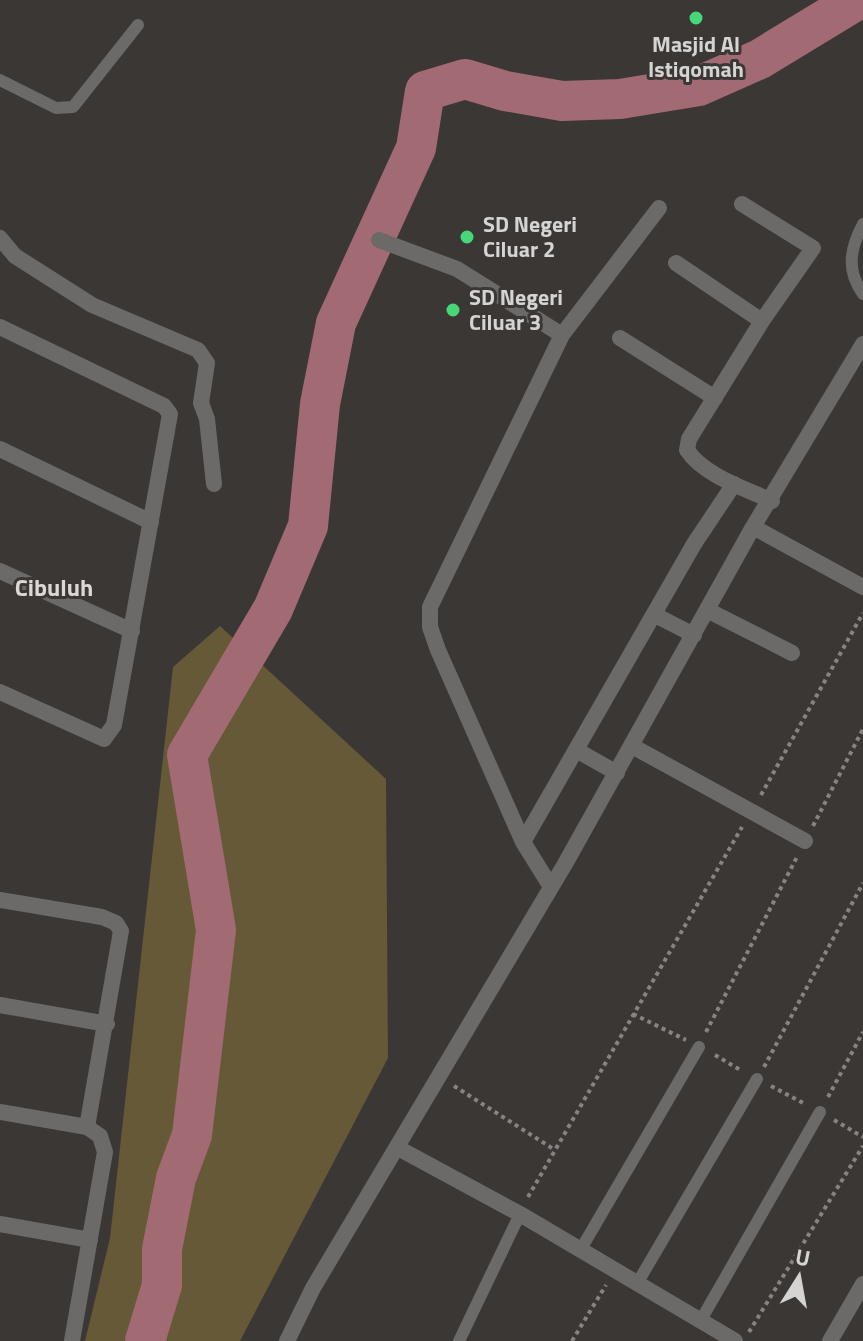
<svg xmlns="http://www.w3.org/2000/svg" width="863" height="1341" viewBox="0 0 863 1341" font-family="'Titillium Web',sans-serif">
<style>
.green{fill:#655937}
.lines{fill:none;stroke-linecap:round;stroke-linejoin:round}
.river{stroke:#a26a72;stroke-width:40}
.path{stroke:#868382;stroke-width:4;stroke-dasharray:4 4;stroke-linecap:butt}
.lane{stroke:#6c6a69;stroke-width:12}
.street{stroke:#6c6a69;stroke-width:16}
.poi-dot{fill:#48d778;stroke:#3a3735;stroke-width:3}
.labels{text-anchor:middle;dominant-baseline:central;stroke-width:6;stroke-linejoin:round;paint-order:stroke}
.poi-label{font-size:22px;font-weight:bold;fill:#d6d4d3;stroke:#3a3735;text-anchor:start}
.neighbourhood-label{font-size:24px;font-weight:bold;fill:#ddd8d6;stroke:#3a3735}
</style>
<rect width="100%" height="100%" fill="#3a3735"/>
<path class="green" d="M220 626 386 779 388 1058 240 1341H85L110 1238 173 667Z"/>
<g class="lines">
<path class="river" d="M145 1341 162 1285V1249L176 1178 192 1135 216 930 187 755 273 609 308 526 320 404 336 323 416 148 425 91 465 79 505 91 562 101 620 99 699 86 760 59 857 0"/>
<path class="path" d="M761 795 863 613
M813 826 863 729
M633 1014 686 1040
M706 1032 798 855
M715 1055 742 1071
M764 1067 863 883
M454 1086 555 1150
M771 1086 805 1104
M828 1097 863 1032
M834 1120 863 1137
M528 1197 742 827
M749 1332 863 1146
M572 1341 606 1285"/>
<path class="lane" d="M0 80 56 108 73 107 138 25
M863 224C850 249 846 270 863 294
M581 1249 699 1047
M638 1282 757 1079
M701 1320 820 1112
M459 1341 520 1214"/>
<path class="street" d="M742 204 813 248 762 321 689 439 687 450C703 475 746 489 772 501
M0 238 15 256 92 305 198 350 207 363 201 403 207 419 214 484
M379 240 457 269 562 335
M676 263 762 321
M0 327 164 406 170 414 114 725 104 739 0 692
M620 338 715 398
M0 449 151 522
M753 527 863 587
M0 571 132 631
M707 610 792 653
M655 615 694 635
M632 746 805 841
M578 751 617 773
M523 842 694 544 734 484
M551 887 523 842 438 650 430 627V607L562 335 659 208
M0 900 102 917 116 923 121 931 87 1127 100 1136 105 1152 72 1341
M0 1005 107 1024
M0 1112 87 1127
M398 1148 520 1214 735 1341
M0 1224 90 1240
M287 1341 313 1288 565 864 753 527 863 344
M830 1341 863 1284"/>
</g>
<g class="poi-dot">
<circle cx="696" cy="18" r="8"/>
<circle cx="467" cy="237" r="8"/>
<circle cx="453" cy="310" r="8"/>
</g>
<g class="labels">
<g class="poi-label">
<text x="696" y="44" text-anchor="middle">Masjid Al<tspan x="696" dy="25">Istiqomah</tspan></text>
<text x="483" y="224">SD Negeri<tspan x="483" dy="25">Ciluar 2</tspan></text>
<text x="469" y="297">SD Negeri<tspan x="469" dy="25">Ciluar 3</tspan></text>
</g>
<g class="neighbourhood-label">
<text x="54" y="587">Cibuluh</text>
</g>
</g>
<g transform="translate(799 1277) rotate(11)" stroke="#3a3735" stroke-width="6" paint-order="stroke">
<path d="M0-6L14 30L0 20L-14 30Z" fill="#d6d4d3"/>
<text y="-12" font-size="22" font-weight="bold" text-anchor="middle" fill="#d6d4d3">U</text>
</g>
</svg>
